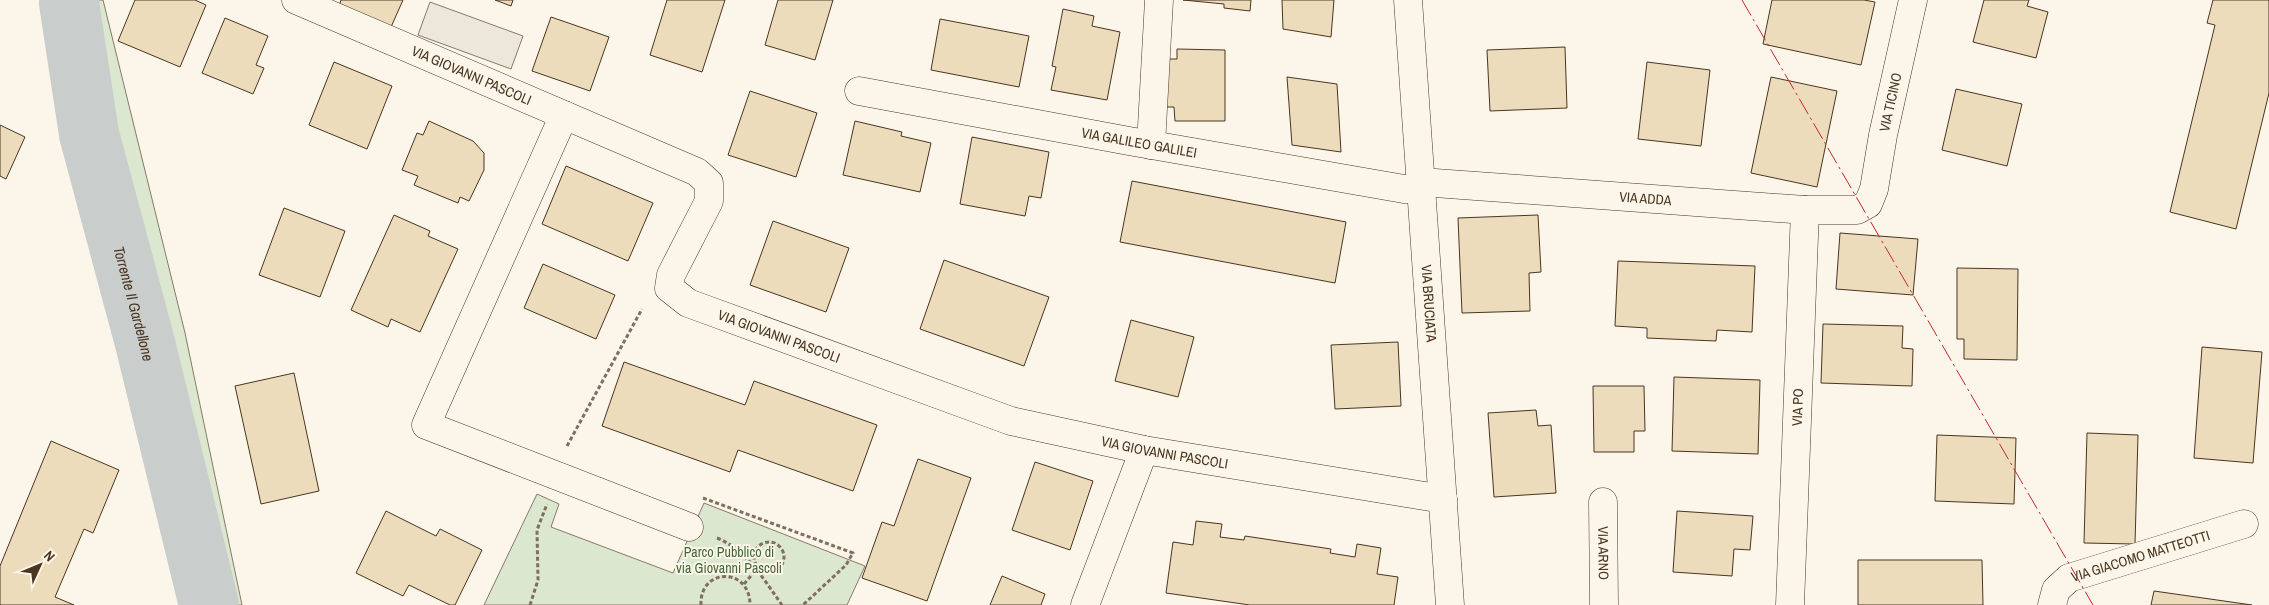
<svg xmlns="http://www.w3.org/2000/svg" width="2269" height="605" viewBox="0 0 2269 605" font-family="'Archivo Narrow',sans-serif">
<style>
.green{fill:#dce7d0;stroke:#887966}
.parking{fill:#ede7d9;stroke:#887966}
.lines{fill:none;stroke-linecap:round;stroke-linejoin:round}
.stream{stroke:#c9cecd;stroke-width:10}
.river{stroke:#c9cecd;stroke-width:60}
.building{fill:#ecdcbc;stroke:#4a3520}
.minor-casing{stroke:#4a3520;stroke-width:29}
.path{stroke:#7f6f5c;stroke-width:3;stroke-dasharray:4 2.5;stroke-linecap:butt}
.minor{stroke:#fbf6e9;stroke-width:28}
.power{stroke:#c62828;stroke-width:1;stroke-dasharray:18 4 2.5 4;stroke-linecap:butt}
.labels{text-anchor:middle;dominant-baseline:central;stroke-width:4;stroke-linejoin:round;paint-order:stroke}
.street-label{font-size:14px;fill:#4a3520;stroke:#fbf6e9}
.park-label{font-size:14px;fill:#436837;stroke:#fbf6e9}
.water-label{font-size:15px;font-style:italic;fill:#4a3520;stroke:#fbf6e9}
</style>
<rect width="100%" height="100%" fill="#fbf6e9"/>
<path class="green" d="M44 0H103L185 333 242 605H181Z
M537 494 559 504 551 527 673 573 704 503 865 566 847 605H484Z"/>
<path class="parking" d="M430 2 523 36 511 69 418 35Z"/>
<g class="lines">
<path class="stream" d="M68 0 69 3"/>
<path class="river" id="s1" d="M69 3 89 134 145 343 209 605"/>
</g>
<path class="building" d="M135 0H195L206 5 180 67 118 41Z
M341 0H403L391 27 339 6Z
M495 0H513L511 6Z
M667 0H725L702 72 650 55Z
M778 0H833L815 60 765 45Z
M1183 0H1251L1250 11 1224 8V4Z
M1282 0H1334L1331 37 1283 29Z
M1772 0H1864L1875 2 1861 65 1763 44Z
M1984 0H2029L2027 6 2048 12 2036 58 1973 42Z
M2213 0H2269V93L2236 229 2170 212 2215 25 2207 23Z
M1063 9 1094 16 1092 26 1120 32 1107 100 1051 90 1056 67 1052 66Z
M551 17 609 37 590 91 532 71Z
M225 18 268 36 256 65 264 68 253 94 202 73Z
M940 19 1029 36 1019 87 931 70Z
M1565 47 1567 108 1490 111 1487 50Z
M1177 49 1225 50V121H1175L1174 107H1161V59H1177Z
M334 62 392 86 367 149 309 125Z
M1647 62 1710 70 1701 146 1638 139Z
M1287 77 1337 84 1341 152 1292 145Z
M1771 77 1837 91 1817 187 1751 173Z
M1956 89 2022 104 2007 166 1942 150Z
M750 91 817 113 796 177 728 155Z
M429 121 473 141 484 153V170L469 201 460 197 458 203 414 185 418 176 402 170 417 133 423 135Z
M855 121 902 132 901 136 931 143 920 192 843 175Z
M0 125 25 137 6 179 0 176Z
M972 137 1049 152 1041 198 1029 196 1025 216 960 204Z
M566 166 653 203 628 261 542 224Z
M1132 181 1346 222 1335 283 1120 242Z
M284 208 345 231 320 297 259 275Z
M394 215 430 231 428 236 458 249 420 332 391 319 388 327 351 310Z
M1538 215 1541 272 1529 273 1530 311 1462 313 1458 218Z
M773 221 849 248 826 312 750 285Z
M1840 233 1918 239 1913 295 1836 289Z
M944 260 1049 297 1024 366 920 329Z
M1618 261 1755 266 1752 332 1717 330 1716 341 1647 338V328L1615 326Z
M543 264 615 295 596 339 524 308Z
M1957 268 2018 269 2017 360 1964 359V339H1957Z
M1131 320 1194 337 1178 397 1115 381Z
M1823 324 1903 326 1902 348 1913 349 1912 386 1821 383Z
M1398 342 1401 406 1335 409 1331 345Z
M2202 347 2262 352 2253 463 2194 458Z
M624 362 745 405 754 381 877 425 853 491 738 450 730 472 602 426Z
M294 373 319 491 261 504 235 386Z
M1674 377 1760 380 1758 454 1672 451Z
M1593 386H1644L1645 431H1634V452H1594Z
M1536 410 1538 426 1551 425 1556 493 1494 497 1488 413Z
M2087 433 2138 435 2135 544 2084 543Z
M1937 435 2016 438 2014 504 1935 501Z
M51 441 119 470 93 533 84 529 55 597 74 605H0V566Z
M918 459 971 478 927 601 862 578 882 522 894 526Z
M1035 462 1093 481 1070 550 1012 530Z
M386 511 436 536 440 529 482 550 455 605H450L409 585 403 596 356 573Z
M1677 511 1753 516 1750 550 1734 549 1732 576 1673 572Z
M1196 521 1222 524 1220 537 1244 540 1245 536 1331 549 1330 553 1355 557 1357 544 1381 548 1377 574 1398 577 1394 605H1250L1166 593 1173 542 1193 545Z
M1858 560H1982L1983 605H1858Z
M1002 576 1045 594 1041 605H990Z
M2154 591 2252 605H2151Z"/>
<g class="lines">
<defs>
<g id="minor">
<path id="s2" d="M296 0 697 172 709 183V201L671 275 669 288 688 303 1011 421 1144 450 1443 499"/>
<path id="s3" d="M1408 0 1450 605"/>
<path id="s4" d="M859 91 1129 141 1404 189H1422"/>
<path d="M564 115 426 425 689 527"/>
<path d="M1151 145 1159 0"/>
<path id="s5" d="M1421 182 1805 210H1857L1868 204 1874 189 1883 135 1913 0"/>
<path id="s6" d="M1603 502 1604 605"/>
<path d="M1085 605 1144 450"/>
<path id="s7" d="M1790 605 1805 210"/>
<path id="s8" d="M2052 605 2056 590 2069 578 2244 524"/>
</g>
</defs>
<use href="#minor" class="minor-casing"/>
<path class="path" d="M567 446 642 309
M703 498 853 553 846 565 803 605
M717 538C747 550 764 580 782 605
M754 557a15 15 0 1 1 30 0a15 15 0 1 1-30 0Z
M744 584 756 570
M530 605 538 580 537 530 547 504
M701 605C699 568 750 566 750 605"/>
<use href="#minor" class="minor"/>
<path class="power" d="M1742 0 2093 605"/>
</g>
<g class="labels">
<g class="street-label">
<text stroke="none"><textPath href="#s2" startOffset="191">VIA GIOVANNI PASCOLI</textPath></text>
<text stroke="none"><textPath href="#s5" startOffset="554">VIA TICINO</textPath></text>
<text stroke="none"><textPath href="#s4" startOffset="285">VIA GALILEO GALILEI</textPath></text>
<text stroke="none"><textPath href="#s5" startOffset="225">VIA ADDA</textPath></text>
<text stroke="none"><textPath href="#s3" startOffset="304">VIA BRUCIATA</textPath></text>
<text stroke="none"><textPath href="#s2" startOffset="688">VIA GIOVANNI PASCOLI</textPath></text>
<text stroke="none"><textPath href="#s7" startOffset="198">VIA PO</textPath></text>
<text stroke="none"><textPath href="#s2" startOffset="1092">VIA GIOVANNI PASCOLI</textPath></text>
<text stroke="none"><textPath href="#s6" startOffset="51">VIA ARNO</textPath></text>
<text stroke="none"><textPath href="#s8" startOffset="108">VIA GIACOMO MATTEOTTI</textPath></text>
</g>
<g class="park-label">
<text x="729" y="552">Parco Pubblico di<tspan x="729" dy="16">via Giovanni Pascoli</tspan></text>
</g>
<g class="water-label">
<text stroke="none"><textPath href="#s1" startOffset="308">Torrente Il Gardellone</textPath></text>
</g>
</g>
<g transform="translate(40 565) rotate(46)" stroke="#fbf6e9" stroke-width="4" paint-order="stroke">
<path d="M0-4L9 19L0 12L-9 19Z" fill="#4a3520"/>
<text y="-8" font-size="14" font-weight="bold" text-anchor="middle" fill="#4a3520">N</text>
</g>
</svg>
